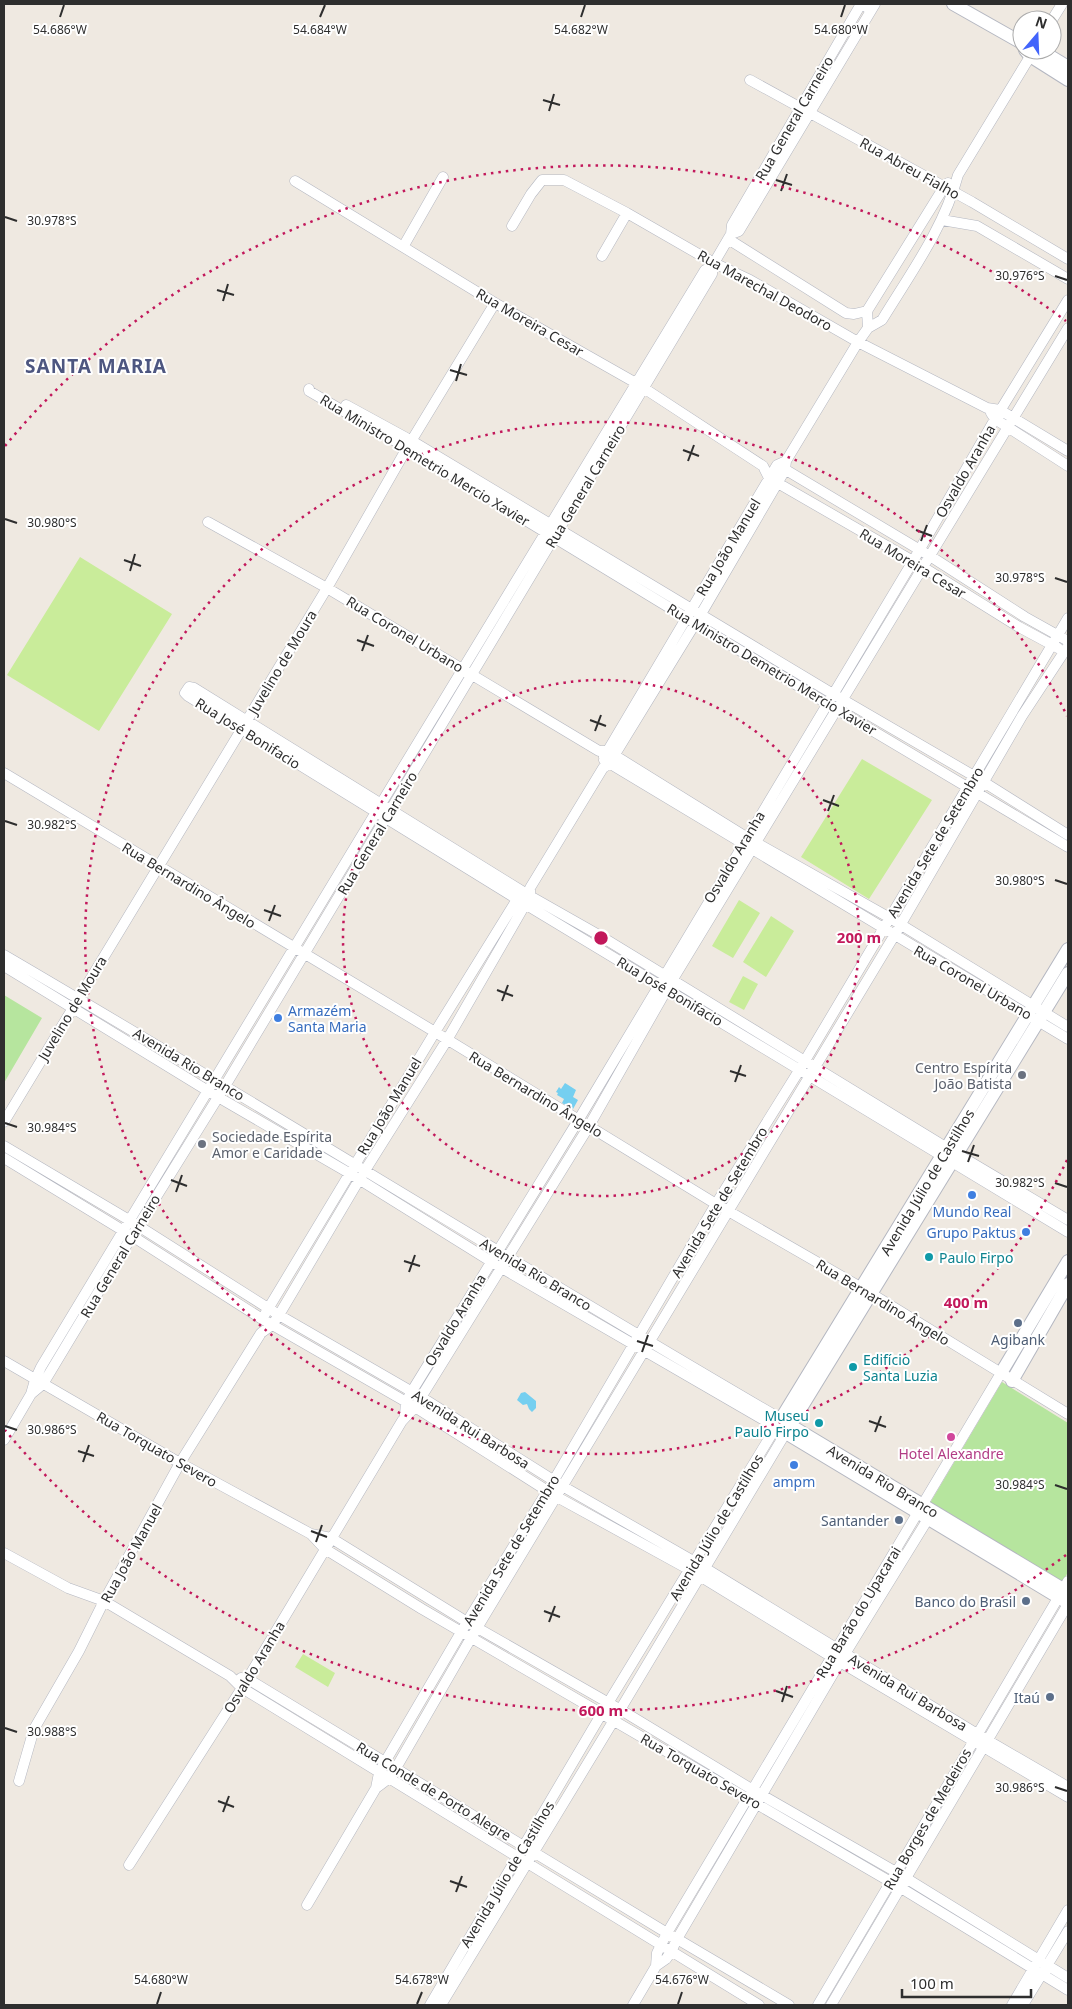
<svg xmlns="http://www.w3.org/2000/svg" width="1072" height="2009" viewBox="0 0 1072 2009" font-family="'Noto Sans',sans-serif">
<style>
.green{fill:#b6e59e}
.pitch{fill:#c9ec9a}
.water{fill:#75cff0}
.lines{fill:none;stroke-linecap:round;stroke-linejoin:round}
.minor-casing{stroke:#b4b7c1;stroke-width:11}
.tertiary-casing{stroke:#b4b7c1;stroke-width:14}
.minor{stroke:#fff;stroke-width:10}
.tertiary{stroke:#fff;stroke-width:12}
.ticks{fill:none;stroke:#2e2e2e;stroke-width:2}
.ring{fill:none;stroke:#c2185b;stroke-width:2.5;stroke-dasharray:2.5 5}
.shop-dot{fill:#3f7fe0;stroke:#fff;stroke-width:2}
.worship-dot{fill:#6b7280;stroke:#fff;stroke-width:2}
.culture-dot{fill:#0f9aa8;stroke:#fff;stroke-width:2}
.service-dot{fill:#5c6f8a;stroke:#fff;stroke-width:2}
.hotel-dot{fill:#d1479c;stroke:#fff;stroke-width:2}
.labels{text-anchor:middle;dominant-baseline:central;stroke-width:4;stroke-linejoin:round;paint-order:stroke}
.street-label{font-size:14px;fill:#2e2e2e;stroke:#fff}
.shop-label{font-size:14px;fill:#366cbe;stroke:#fff}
.worship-label{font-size:14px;fill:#5b616d;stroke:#fff;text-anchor:end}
.culture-label{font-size:14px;fill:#0d838f;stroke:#fff;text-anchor:start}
.service-label{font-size:14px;fill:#4e5e75;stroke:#fff;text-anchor:end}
.hotel-label{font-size:14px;fill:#b23c85;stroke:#fff}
.district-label{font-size:19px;font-weight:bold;letter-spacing:1px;fill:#4d5680;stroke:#fff}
.ticks-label{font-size:12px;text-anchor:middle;fill:#2e2e2e;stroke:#fff;stroke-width:4;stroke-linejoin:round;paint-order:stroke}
.centre{fill:#c2185b;stroke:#fff;stroke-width:2.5}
.ring-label{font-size:15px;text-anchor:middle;font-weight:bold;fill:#c2185b;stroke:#fff;stroke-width:4;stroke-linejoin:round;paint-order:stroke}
</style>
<rect width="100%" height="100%" fill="#efe9e1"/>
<path class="green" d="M4 995 42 1018 4 1083Z
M1002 1382 1068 1423V1572L1062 1583 930 1503Z"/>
<path class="pitch" d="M80 557 172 614 99 731 7 675Z
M862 759 932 800 869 899 801 857Z
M739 900 760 913 733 958 712 946Z
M771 916 794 931 766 977 743 962Z
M743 976 758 984 744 1010 729 1002Z
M303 1654 335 1673 328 1687 295 1667Z"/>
<path class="water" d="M565 1083 576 1090 573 1097 578 1100 573 1109 562 1103 564 1099 557 1095 558 1093 556 1092 559 1087 561 1089Z
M525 1392 536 1401V1408L532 1412 529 1409 527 1404 523 1405 517 1400 521 1393Z"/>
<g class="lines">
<defs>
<path id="minor" d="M1052 20 1062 4
M750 80 972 202 1068 259
M295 181 495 303 636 383 763 466 769 478 913 561 1019 627 1058 648
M942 220 977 226 1068 279
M512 226 531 194 542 180H564L627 213 714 263 750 280 858 342 987 408 1000 410 1068 451
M731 234 739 231 875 4
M728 239 846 313 854 314 867 311
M403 247 443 177
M602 256 627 213
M868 328 867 311 944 187 948 183
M309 389V391L407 448 836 709 1068 847
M346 405 412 441 833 694 974 776 1068 835
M991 413 995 419 1068 466
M781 467 930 556 1025 617 1068 641
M208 522 327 588 599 751H608L614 755 746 837 890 918 1068 1027
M604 757 777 465 786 461
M604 760 1068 1039
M4 773 435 1032 716 1204 862 1288 1068 1414
M4 955C264 1107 520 1267 781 1419
M4 966 218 1097 349 1173 500 1267 776 1427 602 1713 430 2005
M4 1122 327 588 407 448 495 303
M4 1146 129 1220 279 1315 421 1397 564 1487 695 1562 987 1740 1068 1787
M4 1158 132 1236 262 1319 415 1407 557 1497 690 1570 840 1662 1068 1797
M1068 1220 957 1154 597 934 530 896 194 688 189 687 185 693 188 696 525 904 1068 1232
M265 1314 435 1032 521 893
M4 1361 180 1463 311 1534 325 1549 422 1609 901 1888 1068 1990
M31 1394 43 1384 132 1236 225 1086 712 274V267
M405 1415 406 1402 412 1391 579 1119 913 561 995 419 1068 300
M4 1440 31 1394 35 1380 41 1367C261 1001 483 635 705 270L712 267 714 263 731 234 732 225 861 4 871 10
M311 1534 331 1538 467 1622 621 1710 753 1790 896 1872 1068 1978
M4 1553 68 1588 104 1601 230 1676 242 1688 759 2005
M241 1678 248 1679 667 1933 789 2005
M19 1781 34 1729 79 1651 104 1601 180 1463 261 1333 272 1325 279 1315 359 1180 447 1040 530 896V888L603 768 609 764 701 614 785 470 786 461 858 342 868 328 882 320C910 274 944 228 958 175L1034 50
M376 1788 388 1779 396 1768 471 1638 894 936 1022 716 1068 646
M129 1865 242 1688 402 1421 415 1407 589 1126 667 989 1068 328
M307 1905 376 1788 379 1773 385 1762 467 1622 554 1480 716 1204 800 1069 1068 618
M656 1966 657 1953 667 1933 1001 1373
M441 2005 614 1720 785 1434
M633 2005 656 1966 666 1959 671 1952 677 1939 840 1662 931 1514
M818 2005 1068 1581
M831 2005 1068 1604
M1012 2005 1068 1910
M1023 2005 1068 1931"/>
<path id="tertiary" d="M953 4 1022 43
M1025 50 1030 56 1068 80
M1040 50 1068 67
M1068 949 776 1427 1068 1603
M1001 1373 1068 1261
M1012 1381 1068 1284
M783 1421 1068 1592
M785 1434 1068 973"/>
</defs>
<use href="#minor" class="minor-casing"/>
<use href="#tertiary" class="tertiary-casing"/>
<use href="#minor" class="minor"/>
<use href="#tertiary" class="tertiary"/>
</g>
<path class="ticks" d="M60 17 64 5M320 17 325 5M581 17 585 5M841 17 845 5M543 100 560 105M549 111 554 94M776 180 792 185M781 191 787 174M5 217 17 221M1055 276 1067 280M217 290 234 295M223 301 228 284M450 370 467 375M456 381 461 364M683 450 699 456M688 461 694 445M5 519 17 523M916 530 932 536M921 541 927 525M124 560 141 566M130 571 135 554M1055 578 1067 582M357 640 374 646M362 651 368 635M590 720 606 726M595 731 601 715M823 800 839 806M828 811 834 795M5 821 17 825M1055 880 1067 884M264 910 281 916M269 921 275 905M497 990 513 996M502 1001 508 985M730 1071 746 1076M735 1082 741 1065M5 1123 17 1127M962 1151 979 1156M968 1162 974 1145M171 1180 187 1186M1055 1183 1067 1187M176 1192 182 1175M404 1261 420 1266M409 1272 415 1255M637 1341 653 1346M642 1352 648 1335M869 1421 886 1427M5 1426 17 1430M875 1432 881 1416M78 1451 94 1456M83 1462 89 1445M1055 1485 1067 1489M311 1531 327 1537M316 1542 322 1525M544 1611 560 1617M549 1622 555 1606M776 1691 793 1697M782 1702 787 1686M5 1728 17 1732M1055 1787 1067 1791M218 1801 234 1807M223 1812 229 1796M450 1881 467 1887M456 1892 462 1876M157 2004 161 1992M417 2004 422 1992M678 2004 682 1992"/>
<g class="ring">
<circle cx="601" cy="938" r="258"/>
<path d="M1067 1160A516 516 0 1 1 1067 716"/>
<path d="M1066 1555A773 773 0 0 1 5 1430M5 446A773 773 0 0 1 1066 321"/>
</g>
<g class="shop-dot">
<circle cx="278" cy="1018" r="5"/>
<circle cx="972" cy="1195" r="5"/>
<circle cx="1026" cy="1232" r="5"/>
<circle cx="794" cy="1465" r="5"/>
</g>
<g class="worship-dot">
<circle cx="1022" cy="1075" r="5"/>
<circle cx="202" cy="1144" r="5"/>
</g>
<g class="culture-dot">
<circle cx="929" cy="1257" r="5"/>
<circle cx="853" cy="1367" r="5"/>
<circle cx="819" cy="1423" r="5"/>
</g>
<g class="service-dot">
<circle cx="1018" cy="1323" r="5"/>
<circle cx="899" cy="1520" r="5"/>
<circle cx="1026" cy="1601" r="5"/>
<circle cx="1050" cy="1697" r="5"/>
</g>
<circle class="hotel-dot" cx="951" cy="1437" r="5"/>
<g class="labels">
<g class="street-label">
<text transform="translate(794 118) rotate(-60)">Rua General Carneiro</text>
<text transform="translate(910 168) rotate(29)">Rua Abreu Fialho</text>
<text transform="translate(765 290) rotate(29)">Rua Marechal Deodoro</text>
<text transform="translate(530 322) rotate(30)">Rua Moreira Cesar</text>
<text transform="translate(425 460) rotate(31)">Rua Ministro Demetrio Mercio Xavier</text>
<text transform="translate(965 471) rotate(-60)">Osvaldo Aranha</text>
<text transform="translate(585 486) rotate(-59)">Rua General Carneiro</text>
<text transform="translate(728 547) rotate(-59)">Rua João Manuel</text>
<text transform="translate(913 563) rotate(31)">Rua Moreira Cesar</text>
<text transform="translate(405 634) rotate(31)">Rua Coronel Urbano</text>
<text transform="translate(282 662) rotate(-59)">Juvelino de Moura</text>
<text transform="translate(772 669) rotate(31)">Rua Ministro Demetrio Mercio Xavier</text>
<text transform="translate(248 733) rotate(32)">Rua José Bonifacio</text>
<text transform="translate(377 833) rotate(-59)">Rua General Carneiro</text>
<text transform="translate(935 842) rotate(-59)">Avenida Sete de Setembro</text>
<text transform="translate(734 857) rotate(-59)">Osvaldo Aranha</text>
<text transform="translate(189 885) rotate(31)">Rua Bernardino Ângelo</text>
<text transform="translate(973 982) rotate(30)">Rua Coronel Urbano</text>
<text transform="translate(670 991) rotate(31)">Rua José Bonifacio</text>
<text transform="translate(72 1008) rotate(-59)">Juvelino de Moura</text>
<text transform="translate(189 1064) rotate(31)">Avenida Rio Branco</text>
<text transform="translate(536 1094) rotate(31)">Rua Bernardino Ângelo</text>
<text transform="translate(389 1106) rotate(-59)">Rua João Manuel</text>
<text transform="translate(927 1182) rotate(-59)">Avenida Júlio de Castilhos</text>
<text transform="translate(719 1202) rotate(-59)">Avenida Sete de Setembro</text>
<text transform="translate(120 1256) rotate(-59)">Rua General Carneiro</text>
<text transform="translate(536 1274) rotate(31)">Avenida Rio Branco</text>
<text transform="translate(883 1302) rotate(31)">Rua Bernardino Ângelo</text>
<text transform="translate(455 1320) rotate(-59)">Osvaldo Aranha</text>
<text transform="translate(471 1429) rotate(32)">Avenida Rui Barbosa</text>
<text transform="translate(157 1449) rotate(30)">Rua Torquato Severo</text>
<text transform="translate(883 1481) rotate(31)">Avenida Rio Branco</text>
<text transform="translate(716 1527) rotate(-59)">Avenida Júlio de Castilhos</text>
<text transform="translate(511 1550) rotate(-59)">Avenida Sete de Setembro</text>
<text transform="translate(131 1553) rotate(-61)">Rua João Manuel</text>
<text transform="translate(858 1612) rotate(-59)">Rua Barão do Upacarai</text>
<text transform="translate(254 1667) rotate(-59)">Osvaldo Aranha</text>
<text transform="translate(908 1692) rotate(31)">Avenida Rui Barbosa</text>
<text transform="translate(701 1771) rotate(30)">Rua Torquato Severo</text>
<text transform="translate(434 1791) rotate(31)">Rua Conde de Porto Alegre</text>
<text transform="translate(927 1819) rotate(-60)">Rua Borges de Medeiros</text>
<text transform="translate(507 1874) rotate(-59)">Avenida Júlio de Castilhos</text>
</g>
<g class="shop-label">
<text x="288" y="1010" text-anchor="start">Armazém<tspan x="288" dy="16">Santa Maria</tspan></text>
<text x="972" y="1211">Mundo Real</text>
<text x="1016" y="1232" text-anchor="end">Grupo Paktus</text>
<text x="794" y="1481">ampm</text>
</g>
<g class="worship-label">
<text x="1012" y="1067">Centro Espírita<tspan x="1012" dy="16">João Batista</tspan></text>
<text x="212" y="1136" text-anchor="start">Sociedade Espírita<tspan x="212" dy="16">Amor e Caridade</tspan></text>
</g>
<g class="culture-label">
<text x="939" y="1257">Paulo Firpo</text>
<text x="863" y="1359">Edifício<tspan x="863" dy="16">Santa Luzia</tspan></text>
<text x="809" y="1415" text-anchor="end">Museu<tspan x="809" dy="16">Paulo Firpo</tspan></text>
</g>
<g class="service-label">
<text x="1018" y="1339" text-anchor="middle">Agibank</text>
<text x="889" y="1520">Santander</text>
<text x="1016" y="1601">Banco do Brasil</text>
<text x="1040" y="1697">Itaú</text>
</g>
<g class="hotel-label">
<text x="951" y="1453">Hotel Alexandre</text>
</g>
<g class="district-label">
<text x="96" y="366">SANTA MARIA</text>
</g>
</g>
<g class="ticks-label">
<text x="60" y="34">54.686°W</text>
<text x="320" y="34">54.684°W</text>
<text x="581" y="34">54.682°W</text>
<text x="841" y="34">54.680°W</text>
<text x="52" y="225">30.978°S</text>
<text x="1020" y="280">30.976°S</text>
<text x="52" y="527">30.980°S</text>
<text x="1020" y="582">30.978°S</text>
<text x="52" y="829">30.982°S</text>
<text x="1020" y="885">30.980°S</text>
<text x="52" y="1132">30.984°S</text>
<text x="1020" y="1187">30.982°S</text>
<text x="52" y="1434">30.986°S</text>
<text x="1020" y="1489">30.984°S</text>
<text x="52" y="1736">30.988°S</text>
<text x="1020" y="1792">30.986°S</text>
<text x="161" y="1984">54.680°W</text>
<text x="422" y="1984">54.678°W</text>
<text x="682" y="1984">54.676°W</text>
</g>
<circle cx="601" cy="938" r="8" class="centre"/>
<g class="ring-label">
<text x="859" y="943">200 m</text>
<text x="966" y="1308">400 m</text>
<text x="601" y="1716">600 m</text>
</g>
<rect width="1072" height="2009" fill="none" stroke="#2e2e2e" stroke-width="10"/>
<g transform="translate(1037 35) rotate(19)"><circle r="24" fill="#ffffff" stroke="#ababab"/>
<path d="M0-4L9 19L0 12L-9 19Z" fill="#4264fb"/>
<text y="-8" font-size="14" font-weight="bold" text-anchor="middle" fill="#2e2e2e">N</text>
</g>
<path d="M902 1989v8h129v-8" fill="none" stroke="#2e2e2e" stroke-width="2.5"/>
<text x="910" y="1989" font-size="15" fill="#2e2e2e" stroke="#ffffff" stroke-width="4" paint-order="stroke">100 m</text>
</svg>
